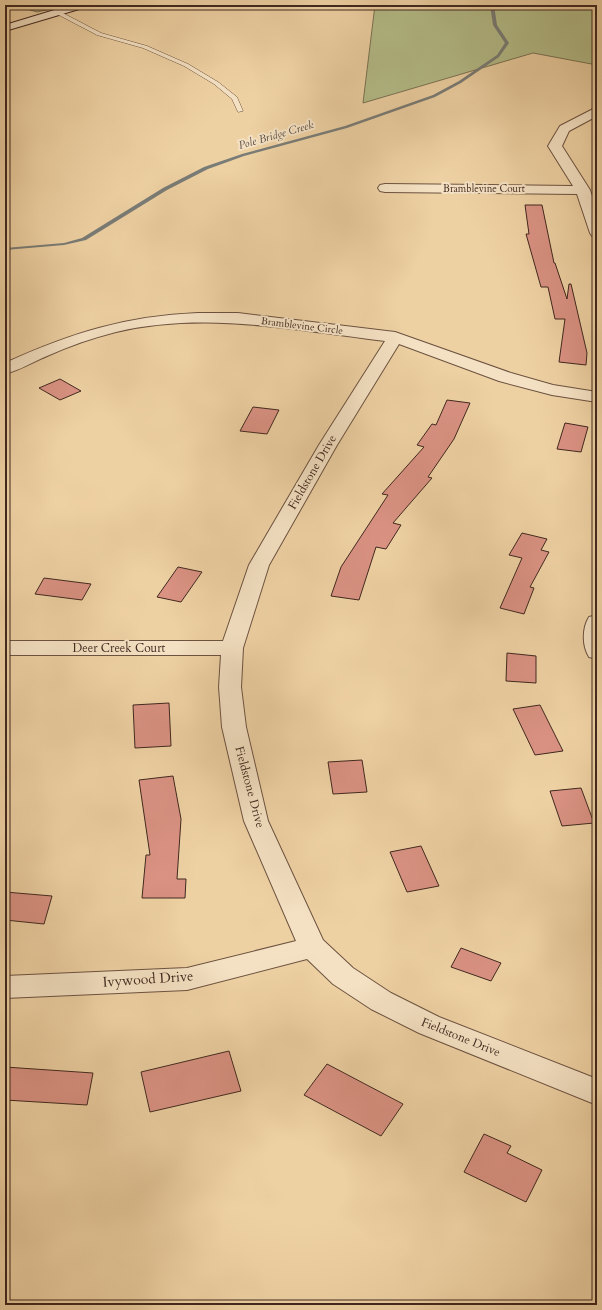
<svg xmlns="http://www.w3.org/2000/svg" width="602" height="1310" viewBox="0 0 602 1310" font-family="Cardo,serif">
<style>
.green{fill:#b4bd89;stroke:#7a7254}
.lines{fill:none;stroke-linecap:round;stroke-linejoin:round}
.stream{fill:#797c77;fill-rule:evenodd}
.building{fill:#da9283;stroke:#40281f}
.service-casing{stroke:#6c5240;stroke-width:1}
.minor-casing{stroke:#6c5240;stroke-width:2}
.secondary-casing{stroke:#40281f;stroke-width:2}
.service{fill:#f4e1c3;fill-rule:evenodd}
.minor{fill:#f4e1c3;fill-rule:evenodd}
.secondary{fill:#f4e1c3;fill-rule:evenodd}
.labels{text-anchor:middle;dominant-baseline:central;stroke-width:4;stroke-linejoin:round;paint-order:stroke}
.far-street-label{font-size:10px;fill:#40281f;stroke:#f4e1c3}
.far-water-label{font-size:11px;font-style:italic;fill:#584b44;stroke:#f4e1c3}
.street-label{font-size:12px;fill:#40281f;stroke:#f4e1c3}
.near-street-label{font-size:14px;fill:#40281f;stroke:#f4e1c3}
</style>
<rect width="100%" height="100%" fill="#eed1a3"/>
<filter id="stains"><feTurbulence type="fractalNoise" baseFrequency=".005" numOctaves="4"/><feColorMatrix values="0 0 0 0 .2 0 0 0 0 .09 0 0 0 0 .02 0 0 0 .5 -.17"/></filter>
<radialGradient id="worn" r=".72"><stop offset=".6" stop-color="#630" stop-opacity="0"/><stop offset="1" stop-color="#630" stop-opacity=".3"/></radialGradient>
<path class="green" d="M13 5H69L37 12Z
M375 5H597V65L533 53 363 103Z"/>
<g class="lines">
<path class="stream" d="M490 5H494L497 25 509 43 499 57 461 83 435 97 347 128 244 156 208 169 167 190 86 240 64 245 5 250V248L64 243 82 238 163 188 204 167 242 154 345 126 433 95 459 81 497 55 505 43 493 25Z"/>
</g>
<path class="building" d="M525 205H542L554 263H555L567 299 569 284H571L587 353 586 365 559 362 565 319H555L548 287H541L526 234H529Z
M60 379 81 391 60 400 39 388Z
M447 400 470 403 454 439 428 477 432 478 393 523 401 525 386 549 376 547 359 600 331 596 341 567 388 495 382 494 424 447 417 445 432 424 436 425Z
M253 407 279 410 267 434 240 431Z
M565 423 588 427 581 452 557 449Z
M522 533 547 539 541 550 549 552 530 587 534 588 524 614 500 608 522 558 509 555Z
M178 567 202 572 181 602 157 597Z
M44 578 91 584 82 600 35 594Z
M507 653 536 656V683L506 681Z
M169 703 171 746 135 748 133 705Z
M540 705 563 751 535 755 513 709Z
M362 760 367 792 333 794 328 762Z
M173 776 181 819 177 879H186L185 898H142L146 855H150L139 780Z
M581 788 594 823 562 826 550 791Z
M421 846 439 886 407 892 390 852Z
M5 892 52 896 44 924 5 920Z
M461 948 501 963 491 981 451 967Z
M229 1051 241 1091 150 1112 141 1072Z
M327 1064 403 1104 381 1136 304 1095Z
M5 1067 93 1073 87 1105 5 1100Z
M484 1134 511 1146 507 1153 542 1170 526 1202 464 1172Z"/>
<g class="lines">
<defs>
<path id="service" d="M55 11H59L101 33 147 46 188 64 218 82 237 97 243 111 238 112 232 99 214 84 184 66 143 48 97 35 55 13Z"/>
<path id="minor" d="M597 107V116L569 131 562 146 590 190 597 211V237L592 236 590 233 577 194 385 192 380 191 378 188 380 185 385 184 573 186 548 146 560 126Z
M198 313H238L395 332 511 373 553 385 597 392V402L552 395 499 381 399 344 337 445 269 565 243 648 241 687 246 727 268 821 323 940 353 968 391 993 439 1017 597 1079V1105L419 1033 371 1009 333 984 307 959 187 990 5 998V976L187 968 296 941 244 821 222 727 219 687 221 655H5V641H223L249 565 319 445 385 341C296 330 205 311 116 332 92 338 69 346 47 356 33 362 20 370 5 374V363C71 333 125 316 198 313Z
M597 615V659L589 657C582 646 582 628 589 617Z"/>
<path id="secondary" d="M71 5H87L86 7 5 31V25Z"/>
</defs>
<use href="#service" class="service-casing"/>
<use href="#minor" class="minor-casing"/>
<use href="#secondary" class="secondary-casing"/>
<use href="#service" class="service"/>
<use href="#minor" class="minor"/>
<use href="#secondary" class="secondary"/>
</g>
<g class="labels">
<g class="far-street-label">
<text x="484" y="189">Bramblevine Court</text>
<text transform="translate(302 326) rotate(7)">Bramblevine Circle</text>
</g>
<g class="far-water-label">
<text transform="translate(276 135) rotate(-16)">Pole Bridge Creek</text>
</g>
<g class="street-label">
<text transform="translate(312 472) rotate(-60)">Fieldstone Drive</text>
<text x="119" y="648">Deer Creek Court</text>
<text transform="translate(250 787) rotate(75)">Fieldstone Drive</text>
<text transform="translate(461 1037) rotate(22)">Fieldstone Drive</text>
</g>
<g class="near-street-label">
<text transform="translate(148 979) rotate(-4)">Ivywood Drive</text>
</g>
</g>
<rect width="602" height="1310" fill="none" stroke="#eed1a3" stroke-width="20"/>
<rect x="6" y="6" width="590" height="1298" fill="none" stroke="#40281f" stroke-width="2"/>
<rect x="10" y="10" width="582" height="1290" fill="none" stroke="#40281f"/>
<rect width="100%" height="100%" filter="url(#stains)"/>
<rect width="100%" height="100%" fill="url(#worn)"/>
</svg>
